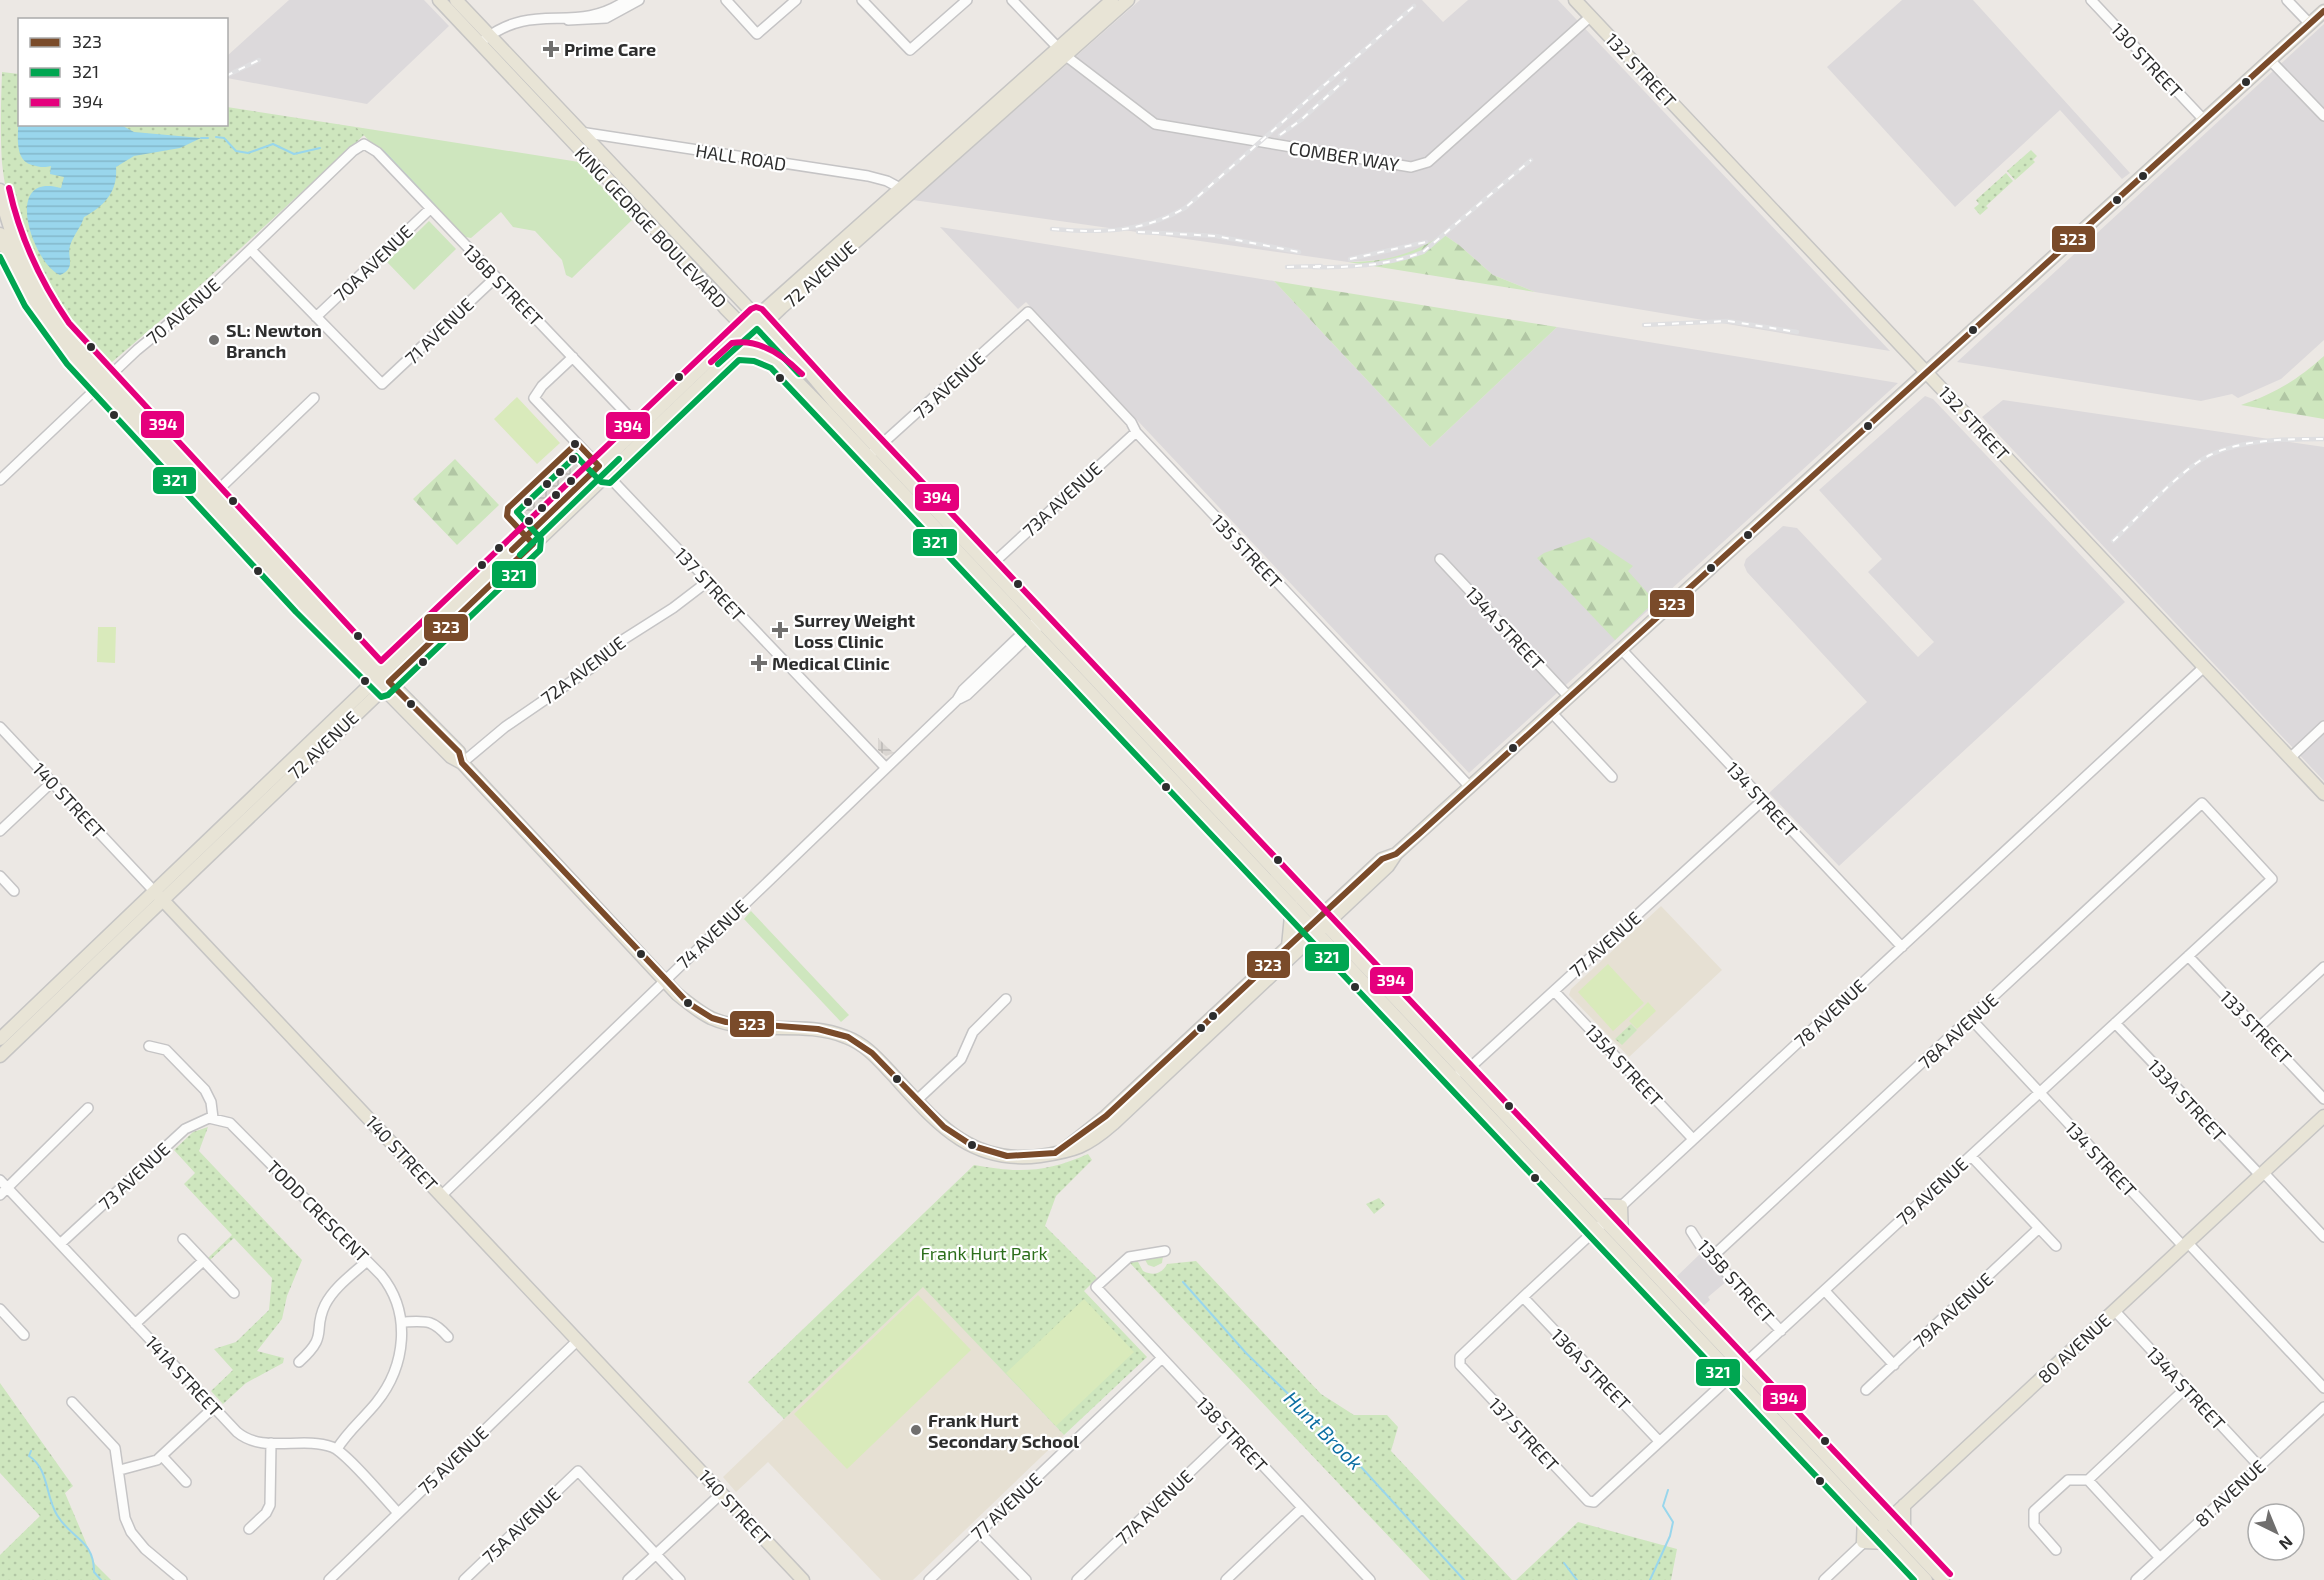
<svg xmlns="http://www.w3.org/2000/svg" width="2324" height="1580" viewBox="0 0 2324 1580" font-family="'Exo 2',sans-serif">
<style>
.industrial{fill:#dcd9db}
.education{fill:#e6e0d3}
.grass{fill:#cee6be}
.forest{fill:url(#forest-firs)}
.park{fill:url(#park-dots)}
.pitch{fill:#d9eabb}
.plaza{fill:url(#plaza-grid)}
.water{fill:url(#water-rules)}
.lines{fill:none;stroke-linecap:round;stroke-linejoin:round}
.stream{stroke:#99d6ec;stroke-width:2}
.minor-casing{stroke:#c5c4c5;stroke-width:12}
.major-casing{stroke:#c6c5c4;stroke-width:15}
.minor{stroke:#fcfcfb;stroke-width:9}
.major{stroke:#e8e4d6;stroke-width:12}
.rail-casing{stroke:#dfdfe1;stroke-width:4.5}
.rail{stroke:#fff;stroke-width:2;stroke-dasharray:7;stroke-linecap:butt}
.bus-1-casing{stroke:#fff;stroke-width:10}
.bus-2-casing{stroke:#fff;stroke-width:10}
.bus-3-casing{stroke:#fff;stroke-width:10}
.bus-1{stroke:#7a4b2a;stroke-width:6}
.bus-2{stroke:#00a651;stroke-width:6}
.bus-3{stroke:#e5007d;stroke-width:6}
.poi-dot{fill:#706f6e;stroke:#fff;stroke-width:2}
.bus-dot{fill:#2e2e2e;stroke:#fff;stroke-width:2}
.labels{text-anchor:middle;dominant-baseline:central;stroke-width:4.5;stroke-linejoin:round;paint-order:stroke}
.poi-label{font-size:18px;font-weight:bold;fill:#2e2e2e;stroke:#fff;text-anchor:start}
.street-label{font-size:18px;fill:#2e2e2e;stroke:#fff}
.park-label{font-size:18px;fill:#2c6e1b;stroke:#fff}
.water-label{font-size:20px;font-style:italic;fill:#0d6fa3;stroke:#fff}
.line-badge{stroke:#fff;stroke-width:2}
.badge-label{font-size:16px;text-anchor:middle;font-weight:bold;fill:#fff}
</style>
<defs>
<pattern id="forest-firs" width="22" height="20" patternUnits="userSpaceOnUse" patternTransform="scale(1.5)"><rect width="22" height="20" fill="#cee6be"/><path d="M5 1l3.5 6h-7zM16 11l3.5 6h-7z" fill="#b1c6a4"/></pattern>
<pattern id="park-dots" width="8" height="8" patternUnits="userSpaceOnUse" patternTransform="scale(1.5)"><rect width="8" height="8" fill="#cee6be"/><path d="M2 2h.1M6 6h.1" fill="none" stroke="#b1c6a4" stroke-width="1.8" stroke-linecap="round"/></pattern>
<pattern id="plaza-grid" width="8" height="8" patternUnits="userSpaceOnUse" patternTransform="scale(1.5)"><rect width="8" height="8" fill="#dad6d2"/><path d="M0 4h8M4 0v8" fill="none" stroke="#bbb8b5"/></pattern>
<pattern id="water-rules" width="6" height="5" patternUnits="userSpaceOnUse" patternTransform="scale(1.5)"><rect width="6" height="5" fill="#99d6ec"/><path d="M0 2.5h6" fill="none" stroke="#84b8cb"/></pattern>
</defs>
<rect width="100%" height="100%" fill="#ece8e4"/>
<path class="industrial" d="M289 0H424L449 26 367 104 227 78V56Z
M1140 0H1422L1443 22 1468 0H1558L1890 351 1535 292 1493 275 1459 245 1443 234 1425 246 1396 259 1348 262 913 200Z
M1902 0H1973L2130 173 2122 179 2060 110 1955 207 1827 67Z
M2324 24V340L2281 379 2238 398 2232 394 2201 401 1957 362Z
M940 227 1274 281 1430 447 1557 327 1898 383 1469 773 1026 302 1018 309Z
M1925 396 1933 399 2125 602 1839 866 1769 793 1867 702 1747 572 1744 565 1746 559 1783 526 1797 528 1918 657 1934 642 1868 572 1882 559 1819 490Z
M2003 400 2324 447V781L1982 417Z
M1700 1254 1727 1281 1708 1297 1710 1300 1700 1309 1673 1280Z"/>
<path class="education" d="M1661 906 1722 970 1629 1057 1569 995 1571 989Z
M923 1286 1064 1435 913 1580H881L768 1462 736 1492 723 1477Z"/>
<path class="grass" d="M356 127 579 162 632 220 572 278 566 275 562 260 535 231 513 227 501 212 471 238 460 236Z
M429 221 456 249 414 290 387 262Z
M751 911 849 1015 841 1022 744 919Z
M1163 1256 1162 1263 1154 1267 1148 1265 1144 1258Z"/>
<path class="forest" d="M1443 234 1459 245 1493 275 1535 292 1348 262C1384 262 1412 255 1443 234Z
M1274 281 1557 327 1430 447Z
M2324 356V419L2241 405C2276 393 2297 380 2324 356Z
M455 459 499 505 457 545 413 499Z
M1589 537 1633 566 1628 571 1655 601 1615 640 1537 558 1544 553Z"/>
<path class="park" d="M2 72 19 74 20 124H226L227 107 356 127 364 135 181 303 105 368C49 307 11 247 2 163 0 133 1 102 2 72Z
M2031 150 2037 156 2033 160 2035 162 2015 180 2007 171Z
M2006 173 2013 181 1986 206 1988 208 1980 215 1974 208 1979 204 1976 200Z
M1631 1024 1637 1030 1622 1045 1615 1039Z
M208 1127 199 1151 302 1260 287 1296 282 1319 257 1351 284 1358 283 1363 246 1383 223 1404 211 1391 233 1370 214 1349 236 1342 269 1310 272 1278 234 1238 210 1260 208 1258 232 1235 184 1184 195 1173 174 1150 193 1132Z
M1088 1154 1092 1160 1056 1196 1045 1226 1097 1278 1084 1291 1147 1357 1064 1435 923 1287 784 1419 748 1382 974 1165C1019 1173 1045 1173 1088 1154Z
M1379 1198 1385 1205 1374 1214 1366 1204Z
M1137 1260 1143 1271C1153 1276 1162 1274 1167 1264L1196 1261 1321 1394 1354 1415H1387L1398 1427 1391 1451 1512 1580H1430L1129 1262Z
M0 1383 73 1486 65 1493 95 1564 111 1580H0V1555L40 1516 0 1473Z
M1578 1522 1677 1549 1671 1580H1516Z"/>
<path class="pitch" d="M517 397 560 443 537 464 494 419Z
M98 627H116L115 663 97 662Z
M1608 964 1644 1003 1613 1031 1578 992Z
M1648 1002 1656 1011 1637 1029 1629 1021Z
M918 1295 971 1350 847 1469 794 1414Z
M1084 1299 1134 1352 1056 1426 1006 1373Z"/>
<path class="plaza" d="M572 457H580L586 463 585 470 569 481 536 515 523 523 514 514 516 508Z
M878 738 887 747 894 753 886 756 878 750Z"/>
<path class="water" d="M19 112 20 124 121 125 134 132 201 138 180 148 134 156 116 167C118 192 104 206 84 217 81 227 75 233 71 243 65 257 78 267 60 275 33 264 1 171 61 188L64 177 50 174 51 166C44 168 39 167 32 165 12 160 19 129 19 112Z"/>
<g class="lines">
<path class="stream" d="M216 137 224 138 236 151 248 153 273 144 294 154 320 148
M201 138H208
M383 151 435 206
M1183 1282 1246 1353 1342 1446 1464 1580
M31 1451 29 1456C49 1469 45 1495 57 1515 71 1539 94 1539 94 1572L101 1580
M1564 1563 1577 1580
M1650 1580 1670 1536 1673 1522 1663 1506 1668 1490"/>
<defs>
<path id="minor" d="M726 0 757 34 796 0
M862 0 910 50 967 0
M1012 0 1066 56 1155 124 1411 167 1428 162 1591 16
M2091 0 2204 120
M2287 0 2310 24
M568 20 606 18 639 0
M485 39C536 0 574 36 627 0
M2270 60 2324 116
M580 132 868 176 887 181 900 188
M251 250 382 384 495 278
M316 317 430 209
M573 357 542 386 534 398 886 768
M873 452 1028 312 1131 422 1136 432 1470 787
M0 480 137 350 199 299 353 151 364 144 377 152 639 427
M214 494 314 398
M1440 559 1569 697
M989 567 1136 432
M1622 650 1902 947
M959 699 967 695 1037 628
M1552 713 1612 777
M0 727 154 891
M2290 758 2324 726
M462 763 505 727 594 666 621 641 673 608 707 582
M0 831 52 782
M0 876 14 891
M2188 956 2324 1099
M1554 991 1693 1139
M1971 1019 2183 1246
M2115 1023 2260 1175
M2257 1029 2324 967
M149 1046 166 1050 205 1090 211 1102 213 1118
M1460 1071 1464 1073 1763 800
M917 1100 961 1059 973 1032 1006 999
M1971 1156 2056 1246
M2263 1172 2324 1237
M0 1180 237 1432C263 1454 301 1436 332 1447 346 1452 385 1499 398 1513
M0 1195 88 1108
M442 1195 957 700 963 690 1032 624
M1691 1231 1700 1245 1781 1331
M183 1239 234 1293
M2187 1242 2324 1388
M60 1244 185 1129 209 1118 230 1123 381 1275C412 1313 406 1366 376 1403 363 1419 347 1432 337 1449
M1165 1251 1129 1257 1096 1287 1370 1580
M1712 1257 2202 803 2272 879 1594 1502 1588 1501 1460 1365V1357L1523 1297 2204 667
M1825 1291 1894 1365
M1523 1297 1659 1441
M0 1309 24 1335
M2114 1310 2259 1466
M403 1322C426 1321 432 1319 448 1337
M135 1324 203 1261
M299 1362C330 1334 312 1332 325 1305 334 1287 353 1274 367 1261
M1866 1390 2039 1228
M72 1402 115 1448 125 1518 131 1532 145 1549 182 1580
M162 1456 186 1482
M120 1470 157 1460 213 1408
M2088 1480 2160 1558
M249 1529 266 1513 270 1505 271 1443
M979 1532 1026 1580
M2056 1550 2034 1525V1511L2068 1480H2088L2186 1388
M329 1580 578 1340
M464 1580 578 1471 680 1580
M628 1580 722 1493
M929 1580 1162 1358
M1077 1580 1231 1433
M1226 1580 1302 1508
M1824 1580 1878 1529
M2136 1580 2324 1407"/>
<path id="major" d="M439 0 687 263 725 308 821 406 1926 1580
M456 0 809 372 834 402 1943 1580
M1575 0 2324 794
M0 190C11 243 34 294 68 336L377 669 459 752 462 763
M0 234C36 333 106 392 175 468 265 566 357 663 451 757L462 763 677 994C688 1003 699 1012 711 1018 753 1037 803 1019 846 1037 865 1044 878 1059 892 1074 935 1121 969 1165 1040 1156 1074 1151 1087 1147 1113 1124L1388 866 1396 854 2324 11
M736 351 756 352 772 359
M159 896 803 1580
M1288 946 1292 906
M0 1039 726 344 1112 0
M0 1056 781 308 1128 0
M1062 1151 1106 1116 1382 859 1396 854
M1590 1205 1621 1206 1622 1239
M1864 1515 1863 1542 1890 1543
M1883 1525 2324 1116
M1904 1538V1505"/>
</defs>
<use href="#minor" class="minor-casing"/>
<use href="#major" class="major-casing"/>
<use href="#minor" class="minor"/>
<use href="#major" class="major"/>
<defs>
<path id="rail" d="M226 76 259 60
M1280 135 1301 120 1346 79
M1052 229C1101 233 1141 233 1185 208L1414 6
M1138 232 1216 236 1299 252
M1350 259 1426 242
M1287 267 1321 266
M1313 267C1351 268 1389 265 1423 252L1531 160
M1644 325 1728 321 1797 332
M2113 541C2140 516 2179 470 2210 455 2244 439 2287 439 2324 439"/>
</defs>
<use href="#rail" class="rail-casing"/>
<use href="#rail" class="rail"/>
<defs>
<path id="bus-1" d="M599 466 577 443 508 508 507 516 533 544 389 682 459 752 462 763 688 1003 712 1018 726 1022 818 1029 848 1037 872 1053 944 1127 973 1146 1007 1156 1055 1153 1106 1116 1382 859 1396 854 1420 833 2324 11
M512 550 599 466"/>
<path id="bus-2" d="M0 257 25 306 67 364 296 612 381 697 388 695 540 550 541 539 517 512 576 456 601 482 610 483 739 360 754 361 771 368 1914 1580
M718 364 757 329 799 374
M520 555 619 459"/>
<path id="bus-3" d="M9 188C20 238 40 281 69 323L381 661 751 309 756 307 762 309 841 396 1950 1574
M711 362 732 343C759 338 784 356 802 374"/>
</defs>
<use href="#bus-1" class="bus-1-casing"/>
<use href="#bus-2" class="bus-2-casing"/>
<use href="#bus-3" class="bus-3-casing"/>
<use href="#bus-1" class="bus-1"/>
<use href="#bus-2" class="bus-2"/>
<use href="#bus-3" class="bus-3"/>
</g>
<g class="poi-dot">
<path d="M548 40h6v6h6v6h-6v6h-6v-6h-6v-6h6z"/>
<circle cx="214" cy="340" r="6"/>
<path d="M777 621h6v6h6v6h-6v6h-6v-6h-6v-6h6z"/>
<path d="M756 654h6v6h6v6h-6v6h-6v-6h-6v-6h6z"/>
<circle cx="916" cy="1430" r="6"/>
</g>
<g class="bus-dot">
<circle cx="2246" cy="82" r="5"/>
<circle cx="2143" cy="176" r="5"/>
<circle cx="2117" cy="200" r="5"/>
<circle cx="1973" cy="330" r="5"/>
<circle cx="91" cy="347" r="5"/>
<circle cx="679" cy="377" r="5"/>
<circle cx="780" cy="378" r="5"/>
<circle cx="114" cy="415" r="5"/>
<circle cx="1868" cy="426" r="5"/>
<circle cx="575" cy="444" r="5"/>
<circle cx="573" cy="459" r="5"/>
<circle cx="560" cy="472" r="5"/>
<circle cx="571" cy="481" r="5"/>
<circle cx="547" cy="484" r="5"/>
<circle cx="556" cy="495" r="5"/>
<circle cx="233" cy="501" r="5"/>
<circle cx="528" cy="502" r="5"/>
<circle cx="542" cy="508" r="5"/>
<circle cx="529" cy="521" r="5"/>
<circle cx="1748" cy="535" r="5"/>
<circle cx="499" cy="548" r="5"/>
<circle cx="482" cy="565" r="5"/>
<circle cx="1711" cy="568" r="5"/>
<circle cx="258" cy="571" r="5"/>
<circle cx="1018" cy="584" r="5"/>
<circle cx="358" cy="636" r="5"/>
<circle cx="423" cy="662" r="5"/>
<circle cx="365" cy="681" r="5"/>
<circle cx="411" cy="704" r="5"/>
<circle cx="1513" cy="748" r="5"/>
<circle cx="1166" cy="787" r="5"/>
<circle cx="1278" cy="860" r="5"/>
<circle cx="641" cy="954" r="5"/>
<circle cx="1355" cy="987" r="5"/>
<circle cx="688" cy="1003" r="5"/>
<circle cx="1213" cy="1016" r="5"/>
<circle cx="1201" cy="1028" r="5"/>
<circle cx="897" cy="1079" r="5"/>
<circle cx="1509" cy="1106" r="5"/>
<circle cx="972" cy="1145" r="5"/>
<circle cx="1535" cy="1178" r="5"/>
<circle cx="1825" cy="1441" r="5"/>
<circle cx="1820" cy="1481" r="5"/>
</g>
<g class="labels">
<g class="poi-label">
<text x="564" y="49">Prime Care</text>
<text x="226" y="330">SL: Newton<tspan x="226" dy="21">Branch</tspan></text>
<text x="794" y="620">Surrey Weight<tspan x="794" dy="21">Loss Clinic</tspan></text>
<text x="772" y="663">Medical Clinic</text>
<text x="928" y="1420">Frank Hurt<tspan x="928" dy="21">Secondary School</tspan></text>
</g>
<g class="street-label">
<text transform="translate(2147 60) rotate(47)">130 STREET</text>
<text transform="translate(1641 70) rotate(47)">132 STREET</text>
<text transform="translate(1344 156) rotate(9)">COMBER WAY</text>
<text transform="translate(741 157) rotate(9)">HALL ROAD</text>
<text transform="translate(651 227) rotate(47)">KING GEORGE BOULEVARD</text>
<text transform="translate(373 263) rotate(-44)">70A AVENUE</text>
<text transform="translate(820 274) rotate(-42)">72 AVENUE</text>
<text transform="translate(503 285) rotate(46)">136B STREET</text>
<text transform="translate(183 311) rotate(-41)">70 AVENUE</text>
<text transform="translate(439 331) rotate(-44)">71 AVENUE</text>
<text transform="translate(949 385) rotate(-43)">73 AVENUE</text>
<text transform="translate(1974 423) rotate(47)">132 STREET</text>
<text transform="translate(1062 499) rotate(-43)">73A AVENUE</text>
<text transform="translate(1247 551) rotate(47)">135 STREET</text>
<text transform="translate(710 584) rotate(47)">137 STREET</text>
<text transform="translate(1505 628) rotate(47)">134A STREET</text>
<text transform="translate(583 670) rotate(-37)">72A AVENUE</text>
<text transform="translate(323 745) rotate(-44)">72 AVENUE</text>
<text transform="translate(1762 799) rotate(47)">134 STREET</text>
<text transform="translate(69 800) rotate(47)">140 STREET</text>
<text transform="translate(712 934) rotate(-44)">74 AVENUE</text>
<text transform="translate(1605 944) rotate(-42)">77 AVENUE</text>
<text transform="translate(1830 1013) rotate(-43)">78 AVENUE</text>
<text transform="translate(2256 1027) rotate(46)">133 STREET</text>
<text transform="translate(1958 1031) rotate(-43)">78A AVENUE</text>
<text transform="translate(1624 1065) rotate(47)">135A STREET</text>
<text transform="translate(2187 1100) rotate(47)">133A STREET</text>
<text transform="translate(402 1153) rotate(47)">140 STREET</text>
<text transform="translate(2101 1159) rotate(47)">134 STREET</text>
<text transform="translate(134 1176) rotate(-43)">73 AVENUE</text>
<text transform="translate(1932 1191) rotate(-43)">79 AVENUE</text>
<text transform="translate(318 1211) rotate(45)">TODD CRESCENT</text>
<text transform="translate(1736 1281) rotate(48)">135B STREET</text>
<text transform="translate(1953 1310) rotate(-43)">79A AVENUE</text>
<text transform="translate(2074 1348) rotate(-43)">80 AVENUE</text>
<text transform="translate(1591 1369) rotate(46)">136A STREET</text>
<text transform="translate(184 1376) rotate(47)">141A STREET</text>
<text transform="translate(2186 1388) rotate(47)">134A STREET</text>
<text transform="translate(1232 1434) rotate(47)">138 STREET</text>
<text transform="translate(1524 1434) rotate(47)">137 STREET</text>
<text transform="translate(453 1460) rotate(-44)">75 AVENUE</text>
<text transform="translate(2230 1493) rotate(-43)">81 AVENUE</text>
<text transform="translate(1006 1506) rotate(-43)">77 AVENUE</text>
<text transform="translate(735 1507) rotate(47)">140 STREET</text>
<text transform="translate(1154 1507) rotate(-44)">77A AVENUE</text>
<text transform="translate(521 1525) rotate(-44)">75A AVENUE</text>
</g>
<g class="park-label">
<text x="984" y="1253">Frank Hurt Park</text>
</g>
<g class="water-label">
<text transform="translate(1324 1430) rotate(45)">Hunt Brook</text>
</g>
</g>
<g class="line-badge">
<rect x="2051" y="225" width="45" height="28" rx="6" fill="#7a4b2a"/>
<rect x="140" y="410" width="45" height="29" rx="6" fill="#e5007d"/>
<rect x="605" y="411" width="46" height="29" rx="6" fill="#e5007d"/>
<rect x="152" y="466" width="45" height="29" rx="6" fill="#00a651"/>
<rect x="914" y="483" width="46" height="29" rx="6" fill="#e5007d"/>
<rect x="912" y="528" width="46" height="29" rx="6" fill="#00a651"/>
<rect x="491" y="560" width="46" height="29" rx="6" fill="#00a651"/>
<rect x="1649" y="589" width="46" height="29" rx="6" fill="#7a4b2a"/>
<rect x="423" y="613" width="46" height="29" rx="6" fill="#7a4b2a"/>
<rect x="1304" y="943" width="46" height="29" rx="6" fill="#00a651"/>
<rect x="1246" y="950" width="45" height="29" rx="6" fill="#7a4b2a"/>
<rect x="1369" y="966" width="45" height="29" rx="6" fill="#e5007d"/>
<rect x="729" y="1010" width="46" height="28" rx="6" fill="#7a4b2a"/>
<rect x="1695" y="1358" width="46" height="29" rx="6" fill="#00a651"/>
<rect x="1762" y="1384" width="45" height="28" rx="6" fill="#e5007d"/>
</g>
<g class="badge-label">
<text x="2073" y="245">323</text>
<text x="163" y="430">394</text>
<text x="628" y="432">394</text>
<text x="175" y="486">321</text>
<text x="937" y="503">394</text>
<text x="935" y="548">321</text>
<text x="514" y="581">321</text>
<text x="1672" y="610">323</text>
<text x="446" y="633">323</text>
<text x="1327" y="963">321</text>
<text x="1268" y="971">323</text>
<text x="1391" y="986">394</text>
<text x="752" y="1030">323</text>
<text x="1718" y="1378">321</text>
<text x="1784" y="1404">394</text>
</g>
<rect x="18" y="18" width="210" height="108" fill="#ffffff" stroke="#ababab" stroke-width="1.5"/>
<rect x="30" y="38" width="30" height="9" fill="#7a4b2a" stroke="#ababab" stroke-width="1.5"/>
<text x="72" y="48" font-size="18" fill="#2e2e2e">323</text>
<rect x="30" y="68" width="30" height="9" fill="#00a651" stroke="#ababab" stroke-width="1.5"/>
<text x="72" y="78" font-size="18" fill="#2e2e2e">321</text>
<rect x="30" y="98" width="30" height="9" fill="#e5007d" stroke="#ababab" stroke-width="1.5"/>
<text x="72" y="108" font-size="18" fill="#2e2e2e">394</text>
<g transform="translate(2276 1532) rotate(137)"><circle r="28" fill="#ffffff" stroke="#ababab" stroke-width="1.5"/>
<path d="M0-4.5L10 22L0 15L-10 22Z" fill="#706f6e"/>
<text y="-9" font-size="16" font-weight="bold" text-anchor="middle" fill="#2e2e2e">N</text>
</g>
</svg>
